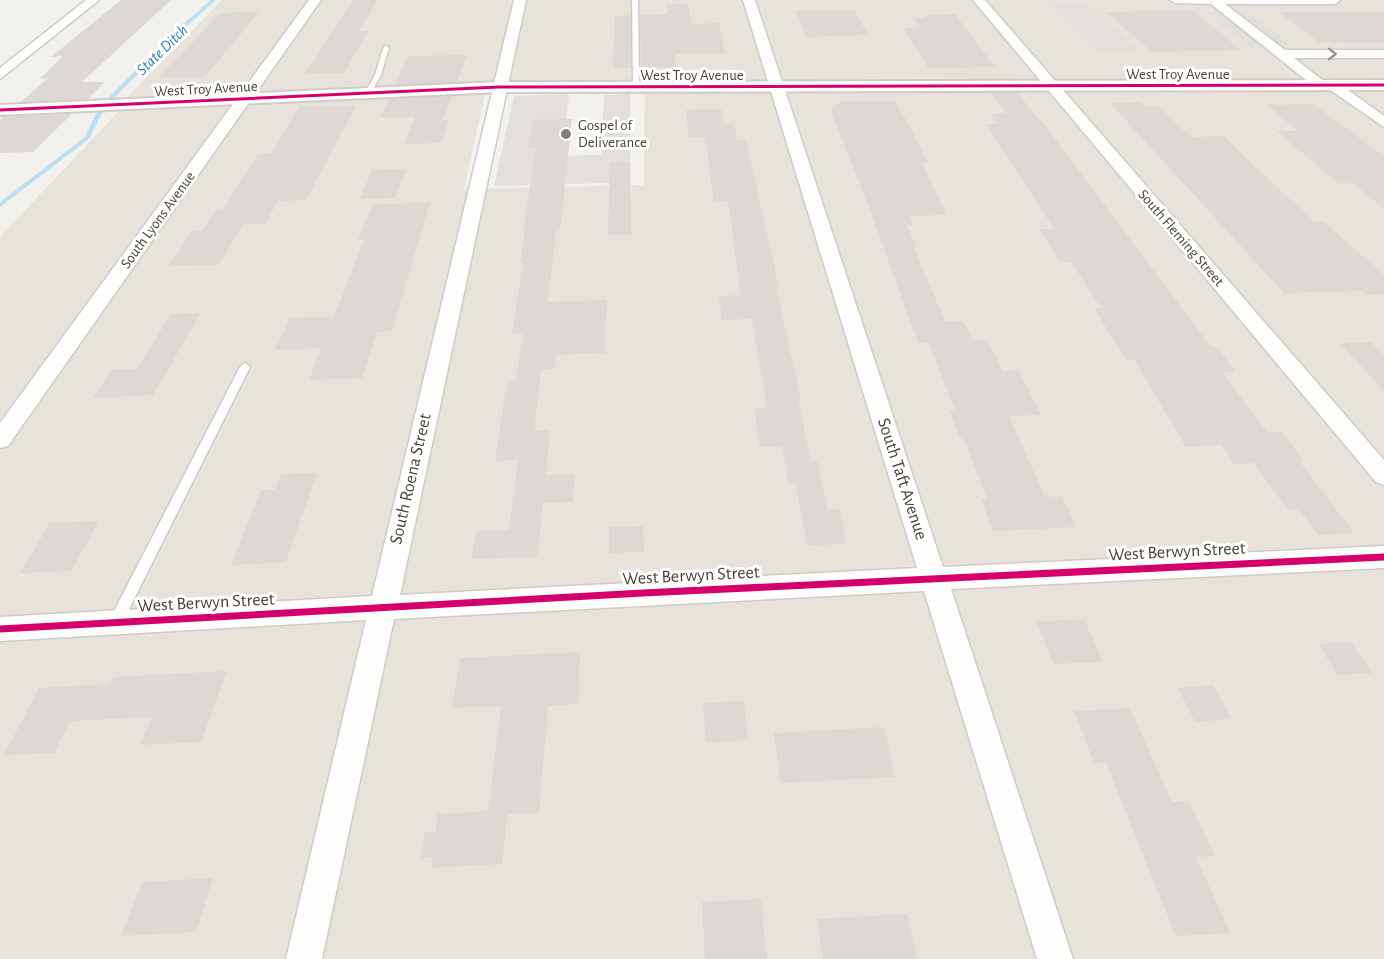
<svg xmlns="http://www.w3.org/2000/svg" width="1384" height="959" viewBox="0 0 1384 959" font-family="'Alegreya Sans',sans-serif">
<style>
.residential{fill:#e7e3da}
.parking{fill:#e3e0dc}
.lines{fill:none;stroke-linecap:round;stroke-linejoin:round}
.stream{fill:#bce0f3;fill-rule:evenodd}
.building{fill:#dcd8d3}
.service-casing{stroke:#cfccc7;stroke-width:3}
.minor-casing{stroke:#cfccc7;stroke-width:3}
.tertiary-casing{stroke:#cfccc7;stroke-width:4}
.service{fill:#fdfdfc;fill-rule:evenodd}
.minor{fill:#fdfdfc;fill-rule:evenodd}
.tertiary{fill:#fdfdfc;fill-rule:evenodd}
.cycleway-far1-casing{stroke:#fff;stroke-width:5}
.cycleway-casing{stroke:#fff;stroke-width:10}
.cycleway-far1{stroke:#d6006c;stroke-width:3}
.cycleway{stroke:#d6006c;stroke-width:7}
.oneway{stroke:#9b9690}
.poi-dot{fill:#867f77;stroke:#fff;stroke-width:2}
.labels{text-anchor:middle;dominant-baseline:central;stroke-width:6;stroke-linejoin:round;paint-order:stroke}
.far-street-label{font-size:15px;fill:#4b4237;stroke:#fff}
.far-poi-label{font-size:15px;fill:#4b4237;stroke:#fff;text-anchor:start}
.far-water-label{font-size:16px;font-style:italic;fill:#257baf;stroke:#fff}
.street-label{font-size:18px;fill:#4b4237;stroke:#fff}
</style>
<rect width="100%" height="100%" fill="#f3f1ed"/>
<path class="residential" d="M222 0H1384V78L484 83 127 97Z
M1384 90V959H0V237L118 112 485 94 464 189 644 185 645 93Z"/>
<path class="parking" d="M1241 0H1338L1350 8H1251Z
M1050 4 1092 6 1140 51 1099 52Z
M1247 11 1292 45H1281L1286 49H1253L1206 12Z
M569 94 566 120 528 148 561 147V156L601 155 604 95 630 94V171L610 183 494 186 514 96Z"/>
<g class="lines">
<path class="stream" d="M211 0H216L177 35 112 100H108V98L173 33Z
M100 109 103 111 89 139 0 207V202L85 137 97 111Z"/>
</g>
<path class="building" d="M121 0H171L82 82H105L88 99 21 102 48 78 40 79 63 56 51 57Z
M353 0H378L359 31H368L344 73 305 74Z
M688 4 691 24 719 23 725 53 675 54 676 67 641 68 640 15 667 14 666 5Z
M854 10 868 35 806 37 796 11Z
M1192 10 1241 50 1152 52 1106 12Z
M259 12 205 77 159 78 220 13Z
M1278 12H1384V43L1319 42Z
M955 14 995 67 928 68 904 28 920 27 914 18H926L924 15Z
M630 15 631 68H613L615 16Z
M467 55 457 82 395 85 408 56Z
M991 93H1017L1047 128 1211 347H1217L1236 372 1223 373 1267 432H1282L1304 461H1299L1354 533 1318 535 1299 509H1287L1254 463 1234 464 1221 445 1186 447 1134 360H1126L1094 308H1101L1071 262H1060L1039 229H1054L986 124H997L990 114 1006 113Z
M452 96 443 120H449L441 143 404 144 415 117H380L389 99Z
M841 101H894L904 116 928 163H922L947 215 910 216 913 225H907L916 246H913L945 321H963L973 340H987L1003 371H1019L1041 415 1009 416 1045 497 1062 496 1076 527 993 531 981 499H987L963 437H959L949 410H955L929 343H918L870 210 832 115V108Z
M1141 102 1146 107H1159L1183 131H1187L1193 137 1223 136 1314 222H1324L1384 275V294L1366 295 1362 291 1284 293 1110 103Z
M1313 104 1384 156V209L1353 183 1339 184 1277 131H1298L1267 105Z
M356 106 306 200 278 201 265 224H243L219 265 169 266 192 231H202L216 210H222L258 154 271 153 299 107Z
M721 109 724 124 734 123 737 140H746L779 288H776L801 400H798L811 462 817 461 828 510 839 509 847 544 807 545 796 484H789L782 446 760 447 754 408H767L752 319 722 320 719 296 741 295 728 201 714 202 705 137H689L686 110Z
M72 114 33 152 0 153V120L3 117Z
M572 119 560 229 556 230 548 302 607 300 605 353 556 355 554 369 541 370 534 430H550L546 475 575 474 573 502 543 503 537 557 471 559 477 531 509 530 518 460 495 461 507 381 516 380 523 333 512 334 523 262H520L525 230 523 231 536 148H528L533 120Z
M610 162H630L631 235H608Z
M406 169 395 198 360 199 372 170Z
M430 203 392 331 377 332 362 378 309 380 321 348 275 350 290 318 334 317 364 240H358L373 204Z
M201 313 153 395 93 398 112 369H137L171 314Z
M1371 342 1384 356V391L1340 343Z
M317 473 286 562 231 565 261 490H275L281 474Z
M99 521 71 571 20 573 50 523Z
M643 526 644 552 609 553V527Z
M1084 619 1103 662 1053 664 1037 622Z
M1351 642 1373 673 1338 675 1318 644Z
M580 652 578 704 548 706 539 813 507 814 502 864 431 868 433 857 421 858 425 832H435L438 814 488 811 501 706 452 708 460 658Z
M227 671 201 742 140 745 152 717 70 721 54 753 4 755 39 688 110 684 114 677Z
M1213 685 1232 719 1195 722 1178 688Z
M744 701 748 740 706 743 703 703Z
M1130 708 1172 802 1189 801 1215 856 1196 857 1230 933 1176 936 1106 763H1094L1074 711Z
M884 727 895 777 781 783 774 733Z
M213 878 196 932 121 936 142 882Z
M761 899 767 959H705L702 902Z
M907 914 917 959H823L817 919Z"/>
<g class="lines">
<defs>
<path id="service" d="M632 0H638L639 87 636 89 633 87Z
M384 46 389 47 381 75 370 94H366L365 93 375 75Z
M245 363 250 367 120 627 115 629 110 627 108 623 110 619 240 367Z"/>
<path id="minor" d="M86 0H99L0 79V68Z
M309 0H321L8 446 0 448V423Z
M514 0H526L400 595 917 568 743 0H755L943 567 1384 546V568L951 589 1073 959H1037L924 591 394 619 322 959H286L366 620 0 641V617L372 596Z
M973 0H985L1384 460V485L1376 482Z
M1170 0H1340L1335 4H1225L1285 50H1384V58H1294L1326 83 1337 82 1384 116V127L1326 87 1316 88 1211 4 1176 3Z"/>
<path id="tertiary" d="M1384 80V90L499 92 0 115V105L499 82Z"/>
</defs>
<use href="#service" class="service-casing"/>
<use href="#minor" class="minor-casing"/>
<use href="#tertiary" class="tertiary-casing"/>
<use href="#service" class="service"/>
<use href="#minor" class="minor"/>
<use href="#tertiary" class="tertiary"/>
<defs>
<path id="cycleway-far1" d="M0 110 499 87 1384 85"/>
<path id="cycleway" d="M0 629 643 593 1384 557"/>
</defs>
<use href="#cycleway-far1" class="cycleway-far1-casing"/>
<use href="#cycleway" class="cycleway-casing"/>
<use href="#cycleway-far1" class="cycleway-far1"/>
<use href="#cycleway" class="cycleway"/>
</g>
<defs><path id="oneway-chevron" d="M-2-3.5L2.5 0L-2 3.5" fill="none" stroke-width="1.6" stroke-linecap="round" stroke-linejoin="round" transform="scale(1.5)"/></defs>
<use class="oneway" href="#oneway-chevron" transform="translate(1332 54)"/>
<circle class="poi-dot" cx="566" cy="134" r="6"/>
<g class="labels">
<g class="far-street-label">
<text x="1178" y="74">West Troy Avenue</text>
<text x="692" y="75">West Troy Avenue</text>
<text transform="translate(206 89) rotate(-3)">West Troy Avenue</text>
<text transform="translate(158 220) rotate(-54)">South Lyons Avenue</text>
<text transform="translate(1181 238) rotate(49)">South Fleming Street</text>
</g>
<g class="far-poi-label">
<text x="578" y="125">Gospel of<tspan x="578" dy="17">Deliverance</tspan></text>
</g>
<g class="far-water-label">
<text transform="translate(162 50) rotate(-44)">State Ditch</text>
</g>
<g class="street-label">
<text transform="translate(411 479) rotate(-77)">South Roena Street</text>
<text transform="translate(902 479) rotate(72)">South Taft Avenue</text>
<text transform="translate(1177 552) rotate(-3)">West Berwyn Street</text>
<text transform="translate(691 576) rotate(-3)">West Berwyn Street</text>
<text transform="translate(206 603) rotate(-3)">West Berwyn Street</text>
</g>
</g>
</svg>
